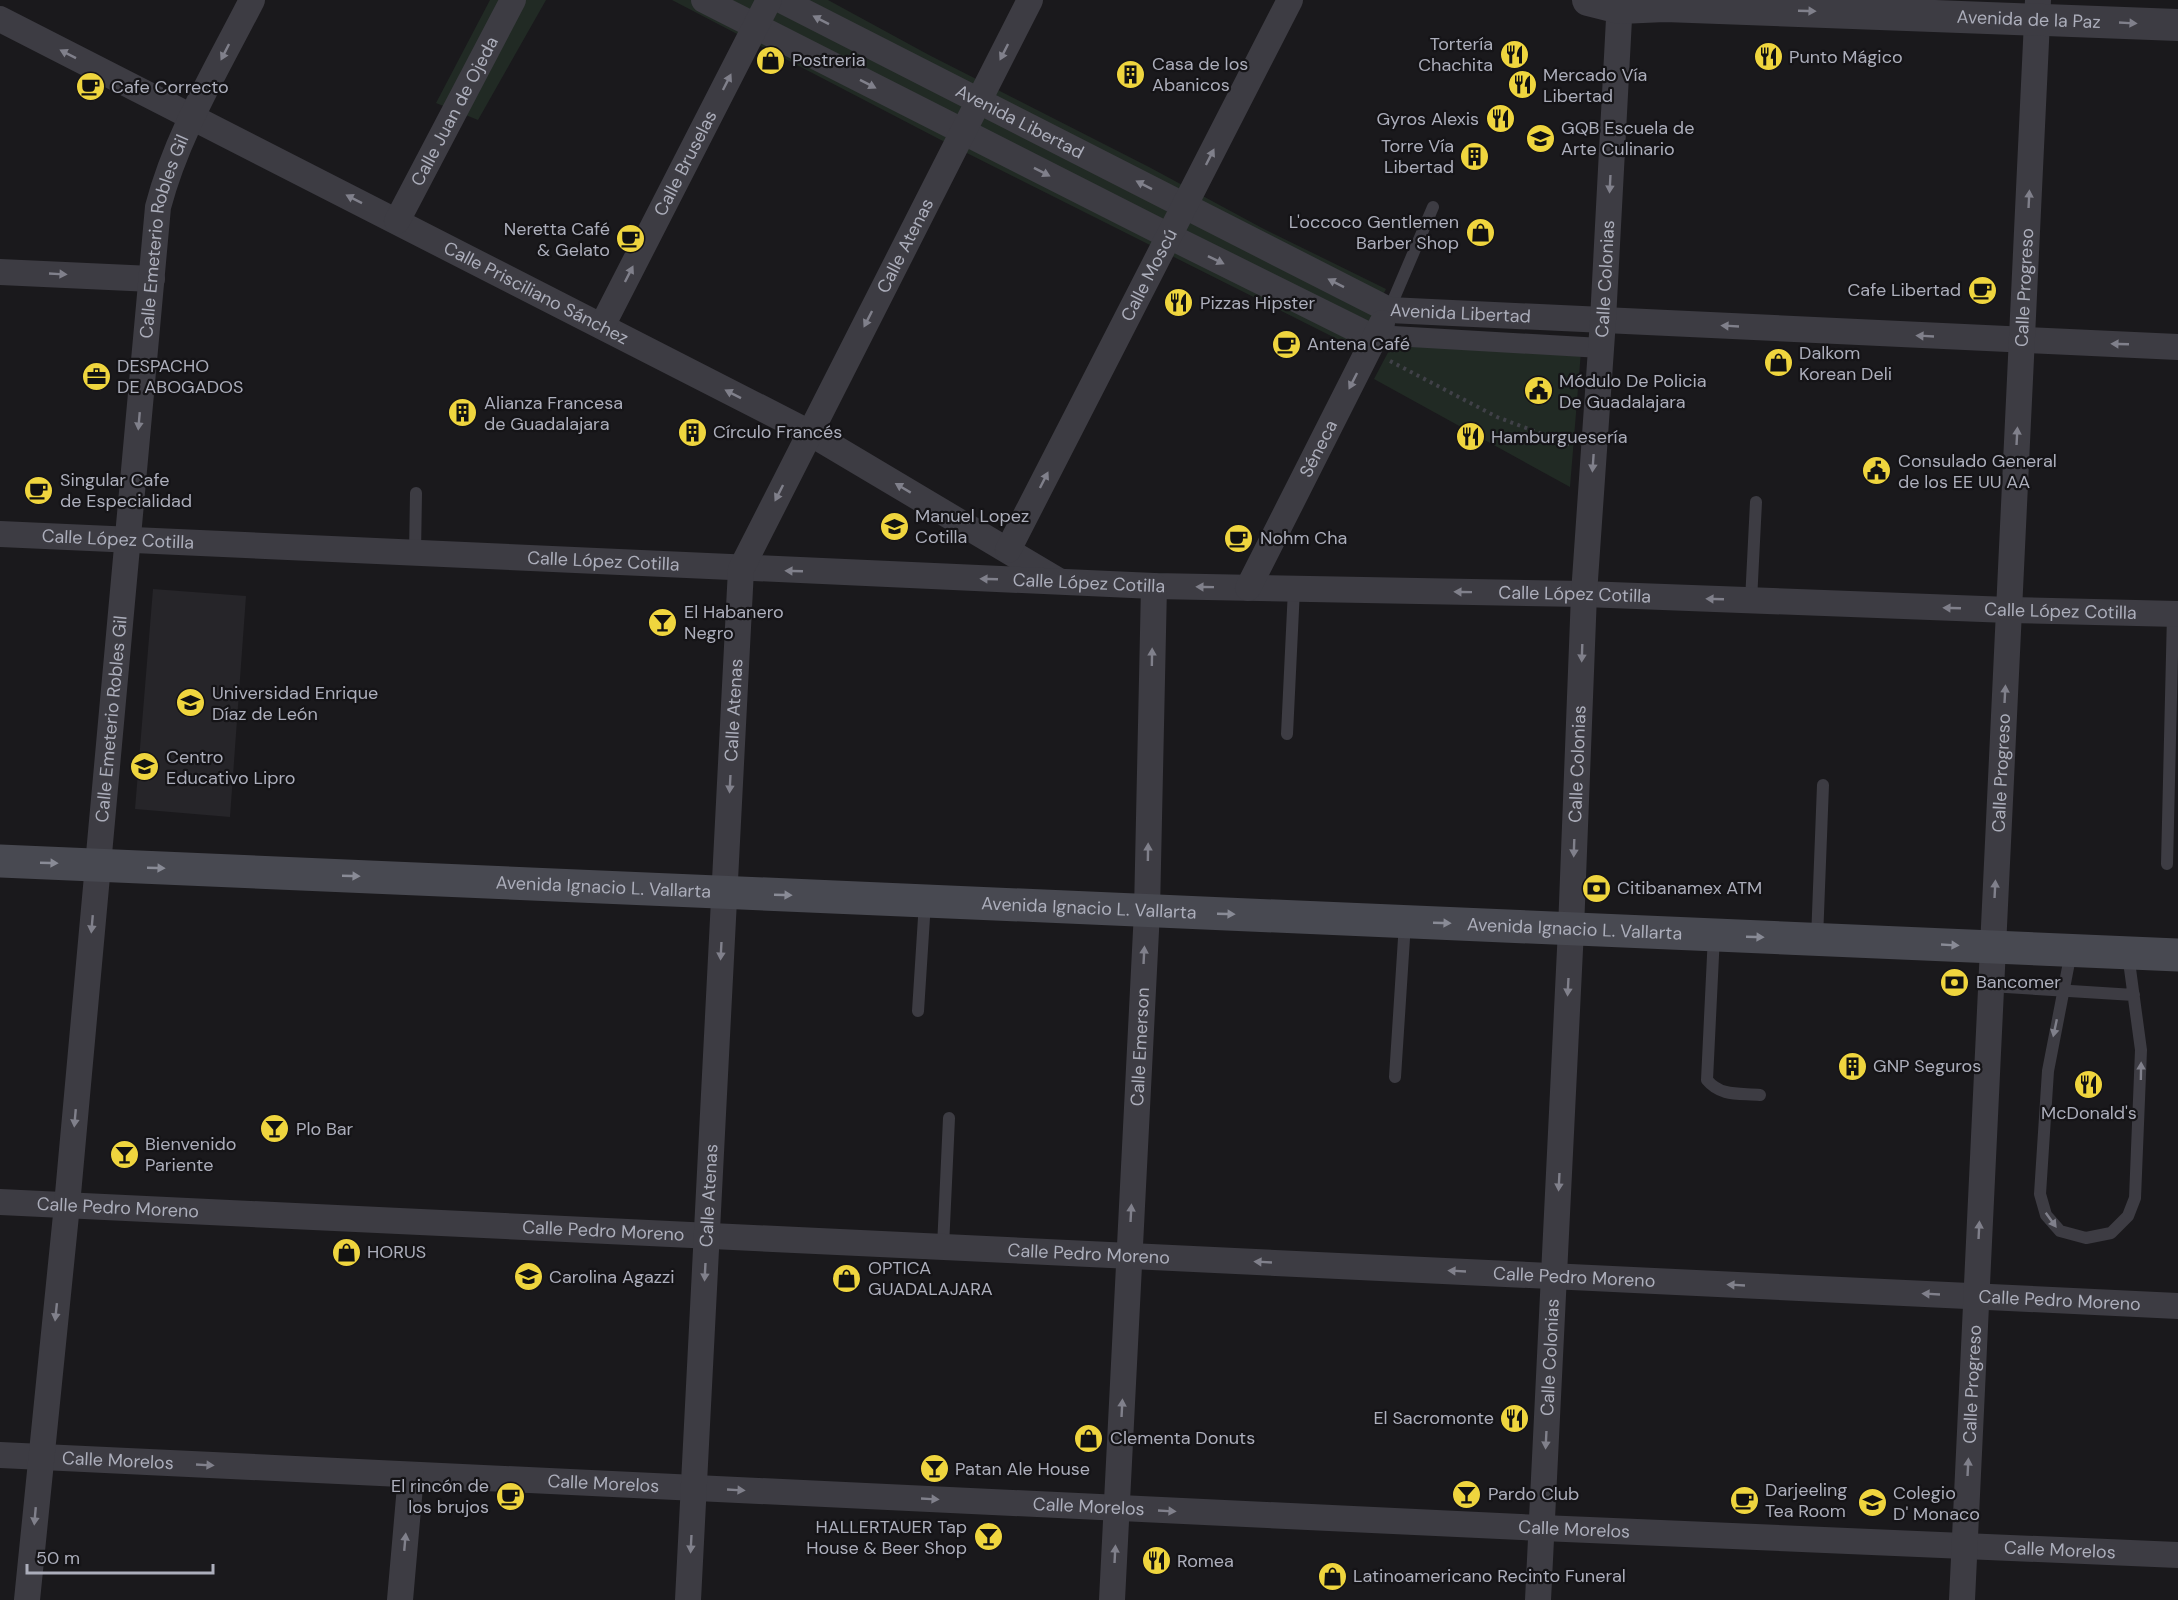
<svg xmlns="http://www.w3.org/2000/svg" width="2178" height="1600" viewBox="0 0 2178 1600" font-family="'DM Sans',sans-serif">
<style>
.built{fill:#262529}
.green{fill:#212a24}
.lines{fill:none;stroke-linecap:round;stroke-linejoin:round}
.path{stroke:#404148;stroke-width:4;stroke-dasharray:3 4.5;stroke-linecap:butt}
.service{stroke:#3d3c43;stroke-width:12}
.pedestrian{stroke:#3d3c43;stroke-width:20}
.minor{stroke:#3d3c43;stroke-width:26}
.tertiary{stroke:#3d3c43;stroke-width:32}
.secondary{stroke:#484951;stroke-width:33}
.oneway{fill:#80808b}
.oneway2{fill:#898b96}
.labels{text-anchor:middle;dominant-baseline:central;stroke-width:4.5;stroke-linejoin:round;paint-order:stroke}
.street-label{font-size:18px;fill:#acaebb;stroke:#151417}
.poi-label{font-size:18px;fill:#acaebb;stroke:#151417;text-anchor:start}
</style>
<rect width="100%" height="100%" fill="#1a191c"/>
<path class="built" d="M153 589 246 596 230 817 135 809Z"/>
<path class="green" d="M490 0H546L478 120 436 103Z
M672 0H828L929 55 1149 167 1262 228 1386 289 1357 349 939 139Z
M1582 339 1570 487 1374 379 1394 341Z"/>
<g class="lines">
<path class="path" d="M1390 361 1497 417 1571 445"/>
<path class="service" d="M1389 310 1433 207
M415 554 416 493
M1751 601 1756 502
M1287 734 1294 589
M2167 864 2173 614
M1714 935 1707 1080C1721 1097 1740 1093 1760 1095
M1817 939 1823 785
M2071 952 2048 1071 2040 1194 2046 1215 2060 1231 2086 1238 2111 1233 2128 1216 2135 1198 2141 1050 2128 954
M1990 986 2134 995
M918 1011 925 902
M1395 1077 1405 923
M943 1247 949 1118"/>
<path class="pedestrian" d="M1376 335 1601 348"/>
<g class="minor">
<path d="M704 0 1169 236 1374 338"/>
<path id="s1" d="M781 0 1389 310 2178 347"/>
<path id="s2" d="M0 19 810 433 1057 580"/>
<path id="s3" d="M397 221 513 0"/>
<path d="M0 272 152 279"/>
<path id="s4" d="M602 326 769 0"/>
<path id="s5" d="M0 534 1154 586 1584 594 2009 610 2178 614"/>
<path id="s6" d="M1008 550 1290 0"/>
<path id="s7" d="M1248 588 1382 323"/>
<path id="s8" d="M0 1202 2178 1306"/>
<path id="s9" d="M0 1455 1542 1528 2178 1555"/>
<path id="s10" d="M27 1600 67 1205 158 207C177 134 218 67 252 0"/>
<path d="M400 1600 411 1475"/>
<path id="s11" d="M688 1600 741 569 1030 0"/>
<path id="s12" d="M1112 1600 1147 911 1154 586"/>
<path id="s13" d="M1538 1600 1571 929 1584 594 1603 320 1620 0"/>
<path id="s14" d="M1962 1600 2038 0"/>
</g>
<path class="tertiary" id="s15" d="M1588 0 1620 8 1665 6 2178 25"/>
<path class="secondary" id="s16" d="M0 861 2178 955"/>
</g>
<defs><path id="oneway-solid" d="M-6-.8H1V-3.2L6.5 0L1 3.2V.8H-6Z" transform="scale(1.5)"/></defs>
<g class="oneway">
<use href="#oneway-solid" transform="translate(1807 11) rotate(2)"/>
<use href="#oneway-solid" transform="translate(821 20) rotate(-153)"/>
<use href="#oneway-solid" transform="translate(2128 23) rotate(3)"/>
<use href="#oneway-solid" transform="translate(225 52) rotate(117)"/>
<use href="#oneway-solid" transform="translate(1004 52) rotate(117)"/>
<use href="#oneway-solid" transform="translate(68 54) rotate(-153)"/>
<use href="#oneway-solid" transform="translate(727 82) rotate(-63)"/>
<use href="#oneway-solid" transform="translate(868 84) rotate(27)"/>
<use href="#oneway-solid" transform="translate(1210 157) rotate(-63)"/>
<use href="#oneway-solid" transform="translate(1042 172) rotate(27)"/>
<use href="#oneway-solid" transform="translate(1610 184) rotate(93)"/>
<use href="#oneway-solid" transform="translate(1144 185) rotate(-153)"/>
<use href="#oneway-solid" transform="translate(354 199) rotate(-153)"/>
<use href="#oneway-solid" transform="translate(2029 199) rotate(-87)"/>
<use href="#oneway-solid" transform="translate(1216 260) rotate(26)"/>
<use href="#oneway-solid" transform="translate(58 274) rotate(3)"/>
<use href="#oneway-solid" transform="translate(629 274) rotate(-63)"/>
<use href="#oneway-solid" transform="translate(1336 283) rotate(-153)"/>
<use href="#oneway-solid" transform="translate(868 319) rotate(117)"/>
<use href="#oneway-solid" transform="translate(1730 326) rotate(-177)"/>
<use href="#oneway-solid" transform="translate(1925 336) rotate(-177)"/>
<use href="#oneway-solid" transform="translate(2120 344) rotate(-178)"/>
<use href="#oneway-solid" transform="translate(1353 381) rotate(117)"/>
<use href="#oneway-solid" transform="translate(733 394) rotate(-153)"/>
<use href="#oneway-solid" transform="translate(139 421) rotate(95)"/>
<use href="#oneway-solid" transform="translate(2017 436) rotate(-87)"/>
<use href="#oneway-solid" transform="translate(1593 463) rotate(94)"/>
<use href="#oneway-solid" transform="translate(1044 480) rotate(-63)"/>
<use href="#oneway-solid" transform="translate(903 488) rotate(-149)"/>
<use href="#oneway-solid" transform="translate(779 493) rotate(117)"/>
<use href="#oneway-solid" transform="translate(794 571) rotate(-178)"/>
<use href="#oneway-solid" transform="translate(989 579) rotate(-178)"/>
<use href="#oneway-solid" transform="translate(1205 587) rotate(-179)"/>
<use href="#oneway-solid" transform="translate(1463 592) rotate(-179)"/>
<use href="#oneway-solid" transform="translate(1715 599) rotate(-178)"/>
<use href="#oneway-solid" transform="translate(1952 608) rotate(-178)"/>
<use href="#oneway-solid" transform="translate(1582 653) rotate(92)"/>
<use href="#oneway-solid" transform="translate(1152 657) rotate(-89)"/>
<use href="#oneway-solid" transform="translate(2005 694) rotate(-87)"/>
<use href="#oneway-solid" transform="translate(730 784) rotate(93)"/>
<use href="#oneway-solid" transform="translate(1574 848) rotate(92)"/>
<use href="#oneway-solid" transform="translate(1148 852) rotate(-89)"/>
<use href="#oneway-solid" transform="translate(1995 889) rotate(-87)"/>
<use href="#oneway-solid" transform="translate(92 924) rotate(95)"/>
<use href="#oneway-solid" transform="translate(721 951) rotate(93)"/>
<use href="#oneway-solid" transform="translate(1144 955) rotate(-87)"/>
<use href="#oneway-solid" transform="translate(1568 987) rotate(93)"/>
<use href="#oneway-solid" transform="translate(2055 1028) rotate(102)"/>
<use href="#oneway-solid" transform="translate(2141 1071) rotate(-89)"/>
<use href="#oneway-solid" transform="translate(75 1118) rotate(95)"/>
<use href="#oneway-solid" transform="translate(1559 1182) rotate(93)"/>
<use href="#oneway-solid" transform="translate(1131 1213) rotate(-87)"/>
<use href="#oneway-solid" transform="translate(2051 1220) rotate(54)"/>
<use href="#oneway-solid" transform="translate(1979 1230) rotate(-87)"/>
<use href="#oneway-solid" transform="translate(1263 1262) rotate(-177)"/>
<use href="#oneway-solid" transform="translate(1457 1271) rotate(-177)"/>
<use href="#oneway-solid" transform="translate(705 1272) rotate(93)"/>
<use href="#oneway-solid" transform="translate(1736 1285) rotate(-177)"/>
<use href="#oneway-solid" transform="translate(1931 1294) rotate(-177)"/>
<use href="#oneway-solid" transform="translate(56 1312) rotate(96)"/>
<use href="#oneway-solid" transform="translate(1122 1408) rotate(-87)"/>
<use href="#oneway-solid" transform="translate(1546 1440) rotate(93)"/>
<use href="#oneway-solid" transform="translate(205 1465) rotate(3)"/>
<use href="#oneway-solid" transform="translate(1968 1467) rotate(-87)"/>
<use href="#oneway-solid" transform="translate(736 1490) rotate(3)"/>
<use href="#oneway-solid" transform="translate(930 1499) rotate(3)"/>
<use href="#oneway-solid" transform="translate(1167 1511) rotate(3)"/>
<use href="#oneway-solid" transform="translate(35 1516) rotate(95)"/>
<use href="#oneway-solid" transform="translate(405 1542) rotate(-85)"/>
<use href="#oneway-solid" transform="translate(691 1544) rotate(93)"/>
<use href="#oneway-solid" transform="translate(1115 1554) rotate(-87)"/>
</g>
<g class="oneway2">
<use href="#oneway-solid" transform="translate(49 863) rotate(2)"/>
<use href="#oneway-solid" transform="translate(156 868) rotate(2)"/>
<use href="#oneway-solid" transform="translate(351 876) rotate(2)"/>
<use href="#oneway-solid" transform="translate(783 895) rotate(2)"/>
<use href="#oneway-solid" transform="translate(1226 914) rotate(2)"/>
<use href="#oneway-solid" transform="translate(1442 923) rotate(2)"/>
<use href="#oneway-solid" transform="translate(1755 937) rotate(2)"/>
<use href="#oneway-solid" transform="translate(1950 945) rotate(3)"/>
</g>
<defs>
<symbol id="restaurant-disc" viewBox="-11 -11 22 22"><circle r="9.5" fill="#efd53e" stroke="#151417"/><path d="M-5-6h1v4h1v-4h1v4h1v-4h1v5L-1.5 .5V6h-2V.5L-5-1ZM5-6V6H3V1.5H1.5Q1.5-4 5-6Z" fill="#111"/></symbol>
<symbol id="shop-disc" viewBox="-11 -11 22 22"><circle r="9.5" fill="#efd53e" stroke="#151417"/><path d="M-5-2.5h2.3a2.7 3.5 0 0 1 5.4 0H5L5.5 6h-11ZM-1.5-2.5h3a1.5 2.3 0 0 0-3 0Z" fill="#111"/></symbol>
<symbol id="building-disc" viewBox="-11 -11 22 22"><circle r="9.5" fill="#efd53e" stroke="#151417"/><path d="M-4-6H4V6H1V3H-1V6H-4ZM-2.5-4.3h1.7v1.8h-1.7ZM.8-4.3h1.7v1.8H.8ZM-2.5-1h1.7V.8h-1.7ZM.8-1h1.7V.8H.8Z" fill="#111"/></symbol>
<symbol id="cafe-disc" viewBox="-11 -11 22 22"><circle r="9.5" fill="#efd53e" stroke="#151417"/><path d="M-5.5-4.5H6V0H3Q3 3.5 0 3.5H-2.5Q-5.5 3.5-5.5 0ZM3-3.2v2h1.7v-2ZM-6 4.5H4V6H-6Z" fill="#111"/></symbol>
<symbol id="school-disc" viewBox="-11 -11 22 22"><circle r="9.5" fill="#efd53e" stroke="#151417"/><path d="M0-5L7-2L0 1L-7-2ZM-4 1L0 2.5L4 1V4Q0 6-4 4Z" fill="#111"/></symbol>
<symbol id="office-disc" viewBox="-11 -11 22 22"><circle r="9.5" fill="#efd53e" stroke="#151417"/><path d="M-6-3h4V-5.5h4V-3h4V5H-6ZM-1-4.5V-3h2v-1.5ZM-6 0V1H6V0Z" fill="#111"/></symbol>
<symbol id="civic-disc" viewBox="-11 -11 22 22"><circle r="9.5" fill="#efd53e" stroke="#151417"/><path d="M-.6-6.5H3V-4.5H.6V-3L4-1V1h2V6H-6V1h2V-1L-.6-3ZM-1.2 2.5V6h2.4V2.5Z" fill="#111"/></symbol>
<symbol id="bar-disc" viewBox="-11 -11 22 22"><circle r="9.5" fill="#efd53e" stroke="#151417"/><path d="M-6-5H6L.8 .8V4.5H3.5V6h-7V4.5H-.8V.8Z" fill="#111"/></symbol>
<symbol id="university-disc" viewBox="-11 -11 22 22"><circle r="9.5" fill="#efd53e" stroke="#151417"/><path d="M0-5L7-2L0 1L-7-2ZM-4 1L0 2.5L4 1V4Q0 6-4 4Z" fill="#111"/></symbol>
<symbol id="bank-disc" viewBox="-11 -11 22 22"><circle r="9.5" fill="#efd53e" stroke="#151417"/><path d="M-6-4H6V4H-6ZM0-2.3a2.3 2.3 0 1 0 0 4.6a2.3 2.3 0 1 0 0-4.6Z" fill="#111"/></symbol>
</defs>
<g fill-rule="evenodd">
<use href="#restaurant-disc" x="1498" y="38" width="33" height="33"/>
<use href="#restaurant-disc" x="1752" y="40" width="33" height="33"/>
<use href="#shop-disc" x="754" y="44" width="33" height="33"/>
<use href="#building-disc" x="1114" y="58" width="33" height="33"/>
<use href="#restaurant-disc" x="1506" y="68" width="33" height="33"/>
<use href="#cafe-disc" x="74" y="70" width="33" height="33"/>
<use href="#restaurant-disc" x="1484" y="102" width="33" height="33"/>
<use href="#school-disc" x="1524" y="122" width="33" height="33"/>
<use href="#building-disc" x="1458" y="140" width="33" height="33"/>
<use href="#shop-disc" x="1464" y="216" width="33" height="33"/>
<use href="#cafe-disc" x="614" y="222" width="33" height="33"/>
<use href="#cafe-disc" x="1966" y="274" width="33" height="33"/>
<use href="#restaurant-disc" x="1162" y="286" width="33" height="33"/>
<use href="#cafe-disc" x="1270" y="328" width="33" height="33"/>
<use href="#shop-disc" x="1762" y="346" width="33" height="33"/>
<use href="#office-disc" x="80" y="360" width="33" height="33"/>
<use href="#civic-disc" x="1522" y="374" width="33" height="33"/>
<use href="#building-disc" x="446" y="396" width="33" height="33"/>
<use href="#building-disc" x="676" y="416" width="33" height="33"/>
<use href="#restaurant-disc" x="1454" y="420" width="33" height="33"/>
<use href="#civic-disc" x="1860" y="454" width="33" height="33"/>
<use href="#cafe-disc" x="22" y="474" width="33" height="33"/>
<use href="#school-disc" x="878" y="510" width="33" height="33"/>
<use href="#cafe-disc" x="1222" y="522" width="33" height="33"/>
<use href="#bar-disc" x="646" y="606" width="33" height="33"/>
<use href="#school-disc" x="174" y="686" width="33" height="33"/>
<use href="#university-disc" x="128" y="750" width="33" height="33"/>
<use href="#bank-disc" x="1580" y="872" width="33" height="33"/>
<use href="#bank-disc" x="1938" y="966" width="33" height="33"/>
<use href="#building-disc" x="1836" y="1050" width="33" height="33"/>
<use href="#restaurant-disc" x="2072" y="1068" width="33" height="33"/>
<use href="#bar-disc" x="258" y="1112" width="33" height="33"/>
<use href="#bar-disc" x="108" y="1138" width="33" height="33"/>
<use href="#shop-disc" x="330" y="1236" width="33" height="33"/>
<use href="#school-disc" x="512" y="1260" width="33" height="33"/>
<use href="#shop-disc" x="830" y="1262" width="33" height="33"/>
<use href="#restaurant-disc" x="1498" y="1402" width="33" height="33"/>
<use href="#shop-disc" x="1072" y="1422" width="33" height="33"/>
<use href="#bar-disc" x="918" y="1452" width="33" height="33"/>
<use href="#bar-disc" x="1450" y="1478" width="33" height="33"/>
<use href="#cafe-disc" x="494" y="1480" width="33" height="33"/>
<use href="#cafe-disc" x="1728" y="1484" width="33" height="33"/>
<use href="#school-disc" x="1856" y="1486" width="33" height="33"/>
<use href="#bar-disc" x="972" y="1520" width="33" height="33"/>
<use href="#restaurant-disc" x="1140" y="1544" width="33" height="33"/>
<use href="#shop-disc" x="1316" y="1560" width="33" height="33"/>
</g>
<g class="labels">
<g class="street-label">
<text stroke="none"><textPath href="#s15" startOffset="442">Avenida de la Paz</textPath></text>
<text stroke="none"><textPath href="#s3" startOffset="124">Calle Juan de Ojeda</textPath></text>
<text stroke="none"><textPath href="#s1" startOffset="268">Avenida Libertad</textPath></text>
<text stroke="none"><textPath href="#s4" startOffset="183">Calle Bruselas</textPath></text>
<text stroke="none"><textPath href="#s10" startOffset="1371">Calle Emeterio Robles Gil</textPath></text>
<text stroke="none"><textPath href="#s11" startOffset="1395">Calle Atenas</textPath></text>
<text stroke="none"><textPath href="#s6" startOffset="309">Calle Moscú</textPath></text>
<text stroke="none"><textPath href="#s13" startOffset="1323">Calle Colonias</textPath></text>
<text stroke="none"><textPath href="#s14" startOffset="1314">Calle Progreso</textPath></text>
<text stroke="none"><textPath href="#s2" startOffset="602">Calle Prisciliano Sánchez</textPath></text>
<text stroke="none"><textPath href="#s1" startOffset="754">Avenida Libertad</textPath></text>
<text stroke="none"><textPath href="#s7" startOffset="156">Séneca</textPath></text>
<text stroke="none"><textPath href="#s5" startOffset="118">Calle López Cotilla</textPath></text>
<text stroke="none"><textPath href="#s5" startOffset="604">Calle López Cotilla</textPath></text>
<text stroke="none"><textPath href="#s5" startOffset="1090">Calle López Cotilla</textPath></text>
<text stroke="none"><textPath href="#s5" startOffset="1576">Calle López Cotilla</textPath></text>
<text stroke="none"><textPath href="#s5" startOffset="2062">Calle López Cotilla</textPath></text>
<text stroke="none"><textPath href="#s11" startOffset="891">Calle Atenas</textPath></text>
<text stroke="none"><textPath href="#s10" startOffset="885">Calle Emeterio Robles Gil</textPath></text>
<text stroke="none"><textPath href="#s13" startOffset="837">Calle Colonias</textPath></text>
<text stroke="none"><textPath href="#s14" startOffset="828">Calle Progreso</textPath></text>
<text stroke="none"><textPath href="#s16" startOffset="604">Avenida Ignacio L. Vallarta</textPath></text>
<text stroke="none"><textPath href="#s16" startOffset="1090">Avenida Ignacio L. Vallarta</textPath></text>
<text stroke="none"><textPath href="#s16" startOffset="1576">Avenida Ignacio L. Vallarta</textPath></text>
<text stroke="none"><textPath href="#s12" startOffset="554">Calle Emerson</textPath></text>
<text stroke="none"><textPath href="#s11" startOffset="405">Calle Atenas</textPath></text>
<text stroke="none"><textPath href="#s8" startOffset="118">Calle Pedro Moreno</textPath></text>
<text stroke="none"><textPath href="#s8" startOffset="604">Calle Pedro Moreno</textPath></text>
<text stroke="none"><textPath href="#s8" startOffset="1090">Calle Pedro Moreno</textPath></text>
<text stroke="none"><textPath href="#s8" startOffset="1576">Calle Pedro Moreno</textPath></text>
<text stroke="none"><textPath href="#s8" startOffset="2062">Calle Pedro Moreno</textPath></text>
<text stroke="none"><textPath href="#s13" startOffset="243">Calle Colonias</textPath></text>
<text stroke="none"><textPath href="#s14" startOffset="216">Calle Progreso</textPath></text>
<text stroke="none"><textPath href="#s9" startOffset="118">Calle Morelos</textPath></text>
<text stroke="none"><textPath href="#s9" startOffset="604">Calle Morelos</textPath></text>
<text stroke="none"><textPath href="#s9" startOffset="1090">Calle Morelos</textPath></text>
<text stroke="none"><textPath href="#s9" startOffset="1576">Calle Morelos</textPath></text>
<text stroke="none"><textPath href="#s9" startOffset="2062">Calle Morelos</textPath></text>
</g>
<g class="poi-label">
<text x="1493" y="44" text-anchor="end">Tortería<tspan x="1493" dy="21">Chachita</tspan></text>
<text x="1789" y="57">Punto Mágico</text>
<text x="792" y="60">Postreria</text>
<text x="1152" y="64">Casa de los<tspan x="1152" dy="21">Abanicos</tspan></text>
<text x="1543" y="75">Mercado Vía<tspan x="1543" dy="21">Libertad</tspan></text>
<text x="111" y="87">Cafe Correcto</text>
<text x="1479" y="119" text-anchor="end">Gyros Alexis</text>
<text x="1561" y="128">GQB Escuela de<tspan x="1561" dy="21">Arte Culinario</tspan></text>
<text x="1454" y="146" text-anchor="end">Torre Vía<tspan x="1454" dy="21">Libertad</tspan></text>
<text x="1459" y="222" text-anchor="end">L'occoco Gentlemen<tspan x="1459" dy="21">Barber Shop</tspan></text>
<text x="610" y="229" text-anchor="end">Neretta Café<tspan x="610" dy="21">&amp; Gelato</tspan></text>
<text x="1961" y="290" text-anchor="end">Cafe Libertad</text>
<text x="1200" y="303">Pizzas Hipster</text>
<text x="1307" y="344">Antena Café</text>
<text x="1799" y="353">Dalkom<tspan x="1799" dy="21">Korean Deli</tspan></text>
<text x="117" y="366">DESPACHO<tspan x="117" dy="21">DE ABOGADOS</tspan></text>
<text x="1559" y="381">Módulo De Policia<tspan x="1559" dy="21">De Guadalajara</tspan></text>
<text x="484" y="403">Alianza Francesa<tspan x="484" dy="21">de Guadalajara</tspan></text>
<text x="713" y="432">Círculo Francés</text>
<text x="1491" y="437">Hamburguesería</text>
<text x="1898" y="461">Consulado General<tspan x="1898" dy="21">de los EE UU AA</tspan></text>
<text x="60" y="480">Singular Cafe<tspan x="60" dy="21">de Especialidad</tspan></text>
<text x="915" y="516">Manuel Lopez<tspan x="915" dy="21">Cotilla</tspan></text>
<text x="1260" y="538">Nohm Cha</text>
<text x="684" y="612">El Habanero<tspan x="684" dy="21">Negro</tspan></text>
<text x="212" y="693">Universidad Enrique<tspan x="212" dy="21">Díaz de León</tspan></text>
<text x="166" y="757">Centro<tspan x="166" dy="21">Educativo Lipro</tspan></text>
<text x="1617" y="888">Citibanamex ATM</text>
<text x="1976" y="982">Bancomer</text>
<text x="1873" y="1066">GNP Seguros</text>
<text x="2089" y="1113" text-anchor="middle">McDonald's</text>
<text x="296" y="1129">Plo Bar</text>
<text x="145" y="1144">Bienvenido<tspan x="145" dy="21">Pariente</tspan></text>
<text x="367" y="1252">HORUS</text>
<text x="868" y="1268">OPTICA<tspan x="868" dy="21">GUADALAJARA</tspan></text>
<text x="549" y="1277">Carolina Agazzi</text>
<text x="1494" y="1418" text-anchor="end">El Sacromonte</text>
<text x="1110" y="1438">Clementa Donuts</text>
<text x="955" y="1469">Patan Ale House</text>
<text x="489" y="1486" text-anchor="end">El rincón de<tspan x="489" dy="21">los brujos</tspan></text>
<text x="1765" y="1490">Darjeeling<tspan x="1765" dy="21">Tea Room</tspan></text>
<text x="1893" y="1493">Colegio<tspan x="1893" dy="21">D' Monaco</tspan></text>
<text x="1488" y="1494">Pardo Club</text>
<text x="967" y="1527" text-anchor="end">HALLERTAUER Tap<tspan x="967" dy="21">House &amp; Beer Shop</tspan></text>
<text x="1177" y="1561">Romea</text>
<text x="1353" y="1576">Latinoamericano Recinto Funeral</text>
</g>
</g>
<path d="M27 1564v9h186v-9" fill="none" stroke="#acaebb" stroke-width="3"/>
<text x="36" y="1564" font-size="18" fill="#acaebb" stroke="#151417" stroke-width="4.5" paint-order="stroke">50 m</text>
</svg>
